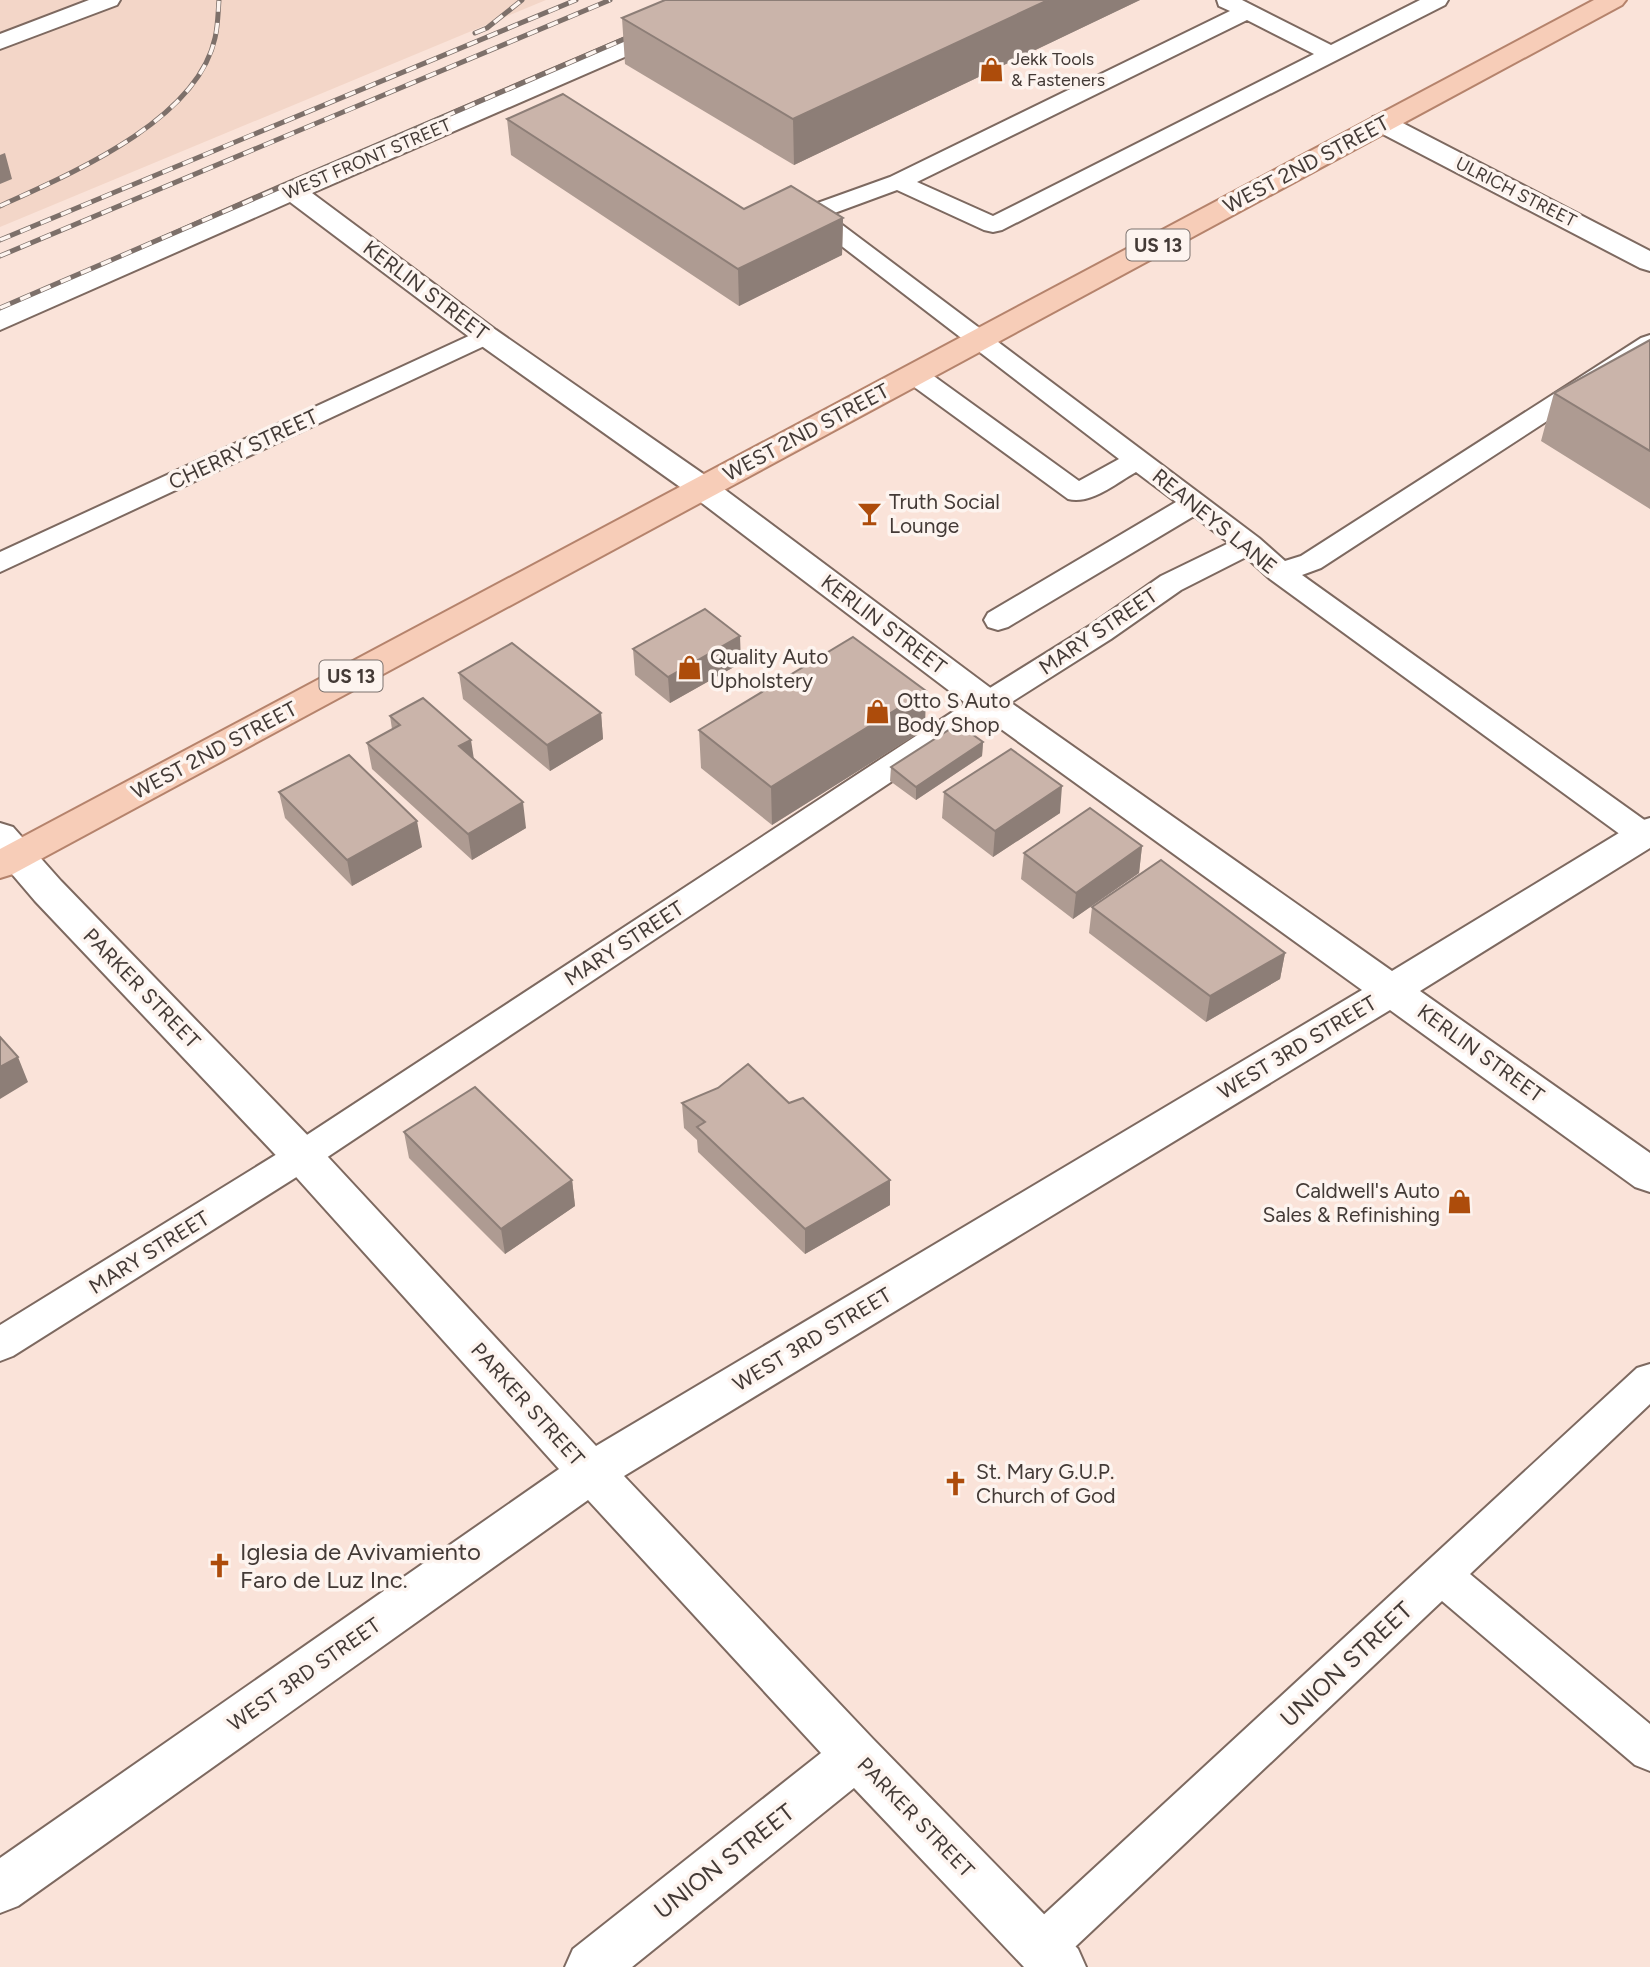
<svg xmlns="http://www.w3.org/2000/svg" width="1650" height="1967" viewBox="0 0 1650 1967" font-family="Figtree,sans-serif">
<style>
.built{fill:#f3d6c8}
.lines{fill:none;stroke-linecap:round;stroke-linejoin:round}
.service-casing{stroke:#7d6960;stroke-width:4}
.minor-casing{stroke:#7d6960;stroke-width:4}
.primary-casing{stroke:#b5836c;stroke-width:4}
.service{fill:#fff;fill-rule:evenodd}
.minor{fill:#fff;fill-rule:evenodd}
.primary{fill:#f7cdb8;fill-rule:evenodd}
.rail-casing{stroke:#7d706a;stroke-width:5}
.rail{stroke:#fdf4ef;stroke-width:3.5;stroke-dasharray:11;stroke-linecap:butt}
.wall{fill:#ae9b92}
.shaded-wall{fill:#8d7e77}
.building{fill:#cab4aa;stroke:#8d7e77;stroke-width:2}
.labels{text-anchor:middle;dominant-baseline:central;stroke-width:7;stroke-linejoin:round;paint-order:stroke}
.far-poi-label{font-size:18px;fill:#433a36;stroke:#fdf4ef;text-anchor:start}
.far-street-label{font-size:18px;fill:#433a36;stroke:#fdf4ef}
.shield{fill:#fdf4ef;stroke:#7b726e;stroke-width:2}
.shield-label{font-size:19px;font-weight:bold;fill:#433a36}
.street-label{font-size:21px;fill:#433a36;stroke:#fdf4ef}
.poi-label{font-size:21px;fill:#433a36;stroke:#fdf4ef;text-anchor:start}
.near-poi-label{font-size:24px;fill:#433a36;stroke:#fdf4ef;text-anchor:start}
.near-street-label{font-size:24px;fill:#433a36;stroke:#fdf4ef}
</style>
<rect width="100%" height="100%" fill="#fae3d9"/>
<path class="built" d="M0 0H546L0 227Z"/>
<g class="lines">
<defs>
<path id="service" d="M89 0H120L117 5 0 49V34Z
M1217 0H1242L1331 45 1420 0H1448L1445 5 1002 230 993 232 984 230 897 190 829 215 1259 538 1285 561 1301 556 1641 338 1650 335V354L1321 568 1302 575 1650 824V844L1643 846 1632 843 1270 579 1246 557 1181 590 1111 639 999 710 314 1166 13 1356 0 1361V1325L290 1146 977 696 1091 625 1161 576 1229 543 1194 516 1008 627 998 630 988 627 984 620 988 613 1176 502 1136 472C1116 483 1091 505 1068 499L906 381 902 375 906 369 915 367 924 369 1079 481 1119 459 796 211 799 206 812 205 890 177 1230 11 1219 6ZM1247 20 1314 54 993 216 917 182Z
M486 328 495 331 499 336 495 341 0 572V552Z
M1650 1364V1404L1470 1574 1650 1724V1771L1635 1765 1442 1601 1058 1963C1046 1967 1038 1967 1026 1963L1020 1947 1026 1931 1637 1368Z"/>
<path id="minor" d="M714 0H748L744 5 312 193 496 330 712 480 1000 695 1392 971 1637 822 1650 818V848L1420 991 1650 1153V1192L1635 1187 1390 1010 624 1476 873 1739 1078 1949 1086 1967H1024L854 1788 632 1967H565L573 1949 821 1753 588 1500 18 1906 0 1913V1858L559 1469 288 1168 35 901 0 860V823L13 827 61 881 316 1144 596 1446 1362 990 976 711 690 494 476 342 290 202 0 330V310L282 185Z
M1382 115 1391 117 1650 251V271L1640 268 1373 129 1369 123 1373 117Z"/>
<path id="primary" d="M1594 0H1626L1622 5 13 874 0 878V849Z"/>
</defs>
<use href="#service" class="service-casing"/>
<use href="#minor" class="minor-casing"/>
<use href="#primary" class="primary-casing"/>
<use href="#service" class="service"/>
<use href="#minor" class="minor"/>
<use href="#primary" class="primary"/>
<defs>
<path id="rail" d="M475 33 487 28 522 0
M0 206C70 174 197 121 215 38 218 26 218 12 219 0
M0 240 576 0
M0 256 610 0
M0 308 643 31"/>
</defs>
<use href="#rail" class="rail-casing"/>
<use href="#rail" class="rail"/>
</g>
<path class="wall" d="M665 0H1140L794 165 625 64 622 18Z
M507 119 744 209 843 218 842 255 739 306 511 155Z
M1650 340V509L1541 441 1554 393Z
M633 649 741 663 670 703 635 675Z
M459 673 601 713 603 739 550 771 463 699Z
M390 716 474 760 526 828 472 860 372 769 367 743 392 729Z
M925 729 772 825 701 768 699 730Z
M983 742 982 756 916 800 890 781 891 767Z
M279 792 422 847 352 886 285 818Z
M944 792 1060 813 993 857 942 818Z
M1142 846 1139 873 1073 919 1021 879 1024 853Z
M1092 907 1285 953 1280 979 1206 1022 1089 933Z
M682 1103H789L890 1180V1205L805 1254 698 1152 697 1140 684 1128Z
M404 1132 572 1180 575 1206 505 1254 409 1158Z"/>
<path class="shaded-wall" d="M1048 0H1140L794 165 793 119Z
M5 153 12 179 0 184V155Z
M843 218 842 255 739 306 738 269Z
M740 636 741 663 670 703 668 677Z
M926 691 925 729 772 825 771 787Z
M601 713 603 739 550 771 547 745Z
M471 740 475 766 459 746Z
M983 742 982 756 916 800V787Z
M1062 786 1060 813 993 857 995 831Z
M523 802 526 828 472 860 468 834Z
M417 821 422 847 352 886 347 860Z
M1142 846 1139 873 1073 919 1076 893Z
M1285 953 1280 979 1206 1022 1210 996Z
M18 1057 28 1082 0 1099V1067Z
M572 1180 575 1206 505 1254 501 1229Z
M890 1180V1205L805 1254V1229Z"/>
<path class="building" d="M665 0H1048L793 119 622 18Z
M563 94 744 209 791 186 843 218 738 269 507 119Z
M1650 340V451L1554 393Z
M705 609 740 636 668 677 633 649Z
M853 637 926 691 771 787 699 730Z
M512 643 601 713 547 745 459 673Z
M423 698 471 740 459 746 523 802 468 834 367 743 400 725 390 716Z
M958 724 983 742 916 787 891 767Z
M1011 749 1062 786 995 831 944 792Z
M349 755 417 821 347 860 279 792Z
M1090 808 1142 846 1076 893 1024 853Z
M1161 860 1285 953 1210 996 1092 907Z
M0 1037 18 1057 0 1067Z
M748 1064 789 1103 803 1098 890 1180 805 1229 697 1127 705 1122 682 1103 718 1088Z
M475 1087 572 1180 501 1229 404 1132Z"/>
<defs>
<symbol id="shop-bare" viewBox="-9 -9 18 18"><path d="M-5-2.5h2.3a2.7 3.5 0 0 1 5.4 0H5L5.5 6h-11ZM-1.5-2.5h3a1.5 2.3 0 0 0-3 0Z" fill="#ad4c0b" stroke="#fdf4ef" stroke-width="2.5" paint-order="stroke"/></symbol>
<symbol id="bar-bare" viewBox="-9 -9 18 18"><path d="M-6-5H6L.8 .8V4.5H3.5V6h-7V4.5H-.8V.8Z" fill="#ad4c0b" stroke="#fdf4ef" stroke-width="2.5" paint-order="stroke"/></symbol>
<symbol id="church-bare" viewBox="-9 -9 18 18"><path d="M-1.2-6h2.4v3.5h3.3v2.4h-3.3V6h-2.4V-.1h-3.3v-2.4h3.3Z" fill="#ad4c0b" stroke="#fdf4ef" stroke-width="2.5" paint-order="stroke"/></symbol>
</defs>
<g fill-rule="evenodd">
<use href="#shop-bare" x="974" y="52" width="35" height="35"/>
<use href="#bar-bare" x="852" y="496" width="35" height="35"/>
<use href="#shop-bare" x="672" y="650" width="35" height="35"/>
<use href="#shop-bare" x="860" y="694" width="35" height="35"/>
<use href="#shop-bare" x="1442" y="1184" width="35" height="35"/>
<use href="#church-bare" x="938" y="1466" width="35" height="35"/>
<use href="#church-bare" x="202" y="1548" width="35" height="35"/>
</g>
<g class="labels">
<g class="far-poi-label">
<text x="1011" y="59">Jekk Tools<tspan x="1011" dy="21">&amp; Fasteners</tspan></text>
</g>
<g class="far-street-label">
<text transform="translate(367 159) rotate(-23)">WEST FRONT STREET</text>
<text transform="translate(1516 192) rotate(27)">ULRICH STREET</text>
</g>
<g class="shield">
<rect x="1126.5" y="229.5" width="63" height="31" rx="5"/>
<rect x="319.5" y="660.5" width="63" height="31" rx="5"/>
</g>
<g class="shield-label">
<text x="1158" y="245">US 13</text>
<text x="351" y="676">US 13</text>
</g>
<g class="street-label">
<text transform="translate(1306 164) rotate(-28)">WEST 2ND STREET</text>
<text transform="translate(426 290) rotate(37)">KERLIN STREET</text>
<text transform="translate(806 432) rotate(-28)">WEST 2ND STREET</text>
<text transform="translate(243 449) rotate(-25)">CHERRY STREET</text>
<text transform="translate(1215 521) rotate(39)">REANEYS LANE</text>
<text transform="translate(884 624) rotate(37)">KERLIN STREET</text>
<text transform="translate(1098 631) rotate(-34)">MARY STREET</text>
<text transform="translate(214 750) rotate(-28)">WEST 2ND STREET</text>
<text transform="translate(624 943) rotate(-33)">MARY STREET</text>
<text transform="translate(142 988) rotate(46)">PARKER STREET</text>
<text transform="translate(1297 1047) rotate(-31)">WEST 3RD STREET</text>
<text transform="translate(1481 1053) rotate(36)">KERLIN STREET</text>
<text transform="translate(149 1252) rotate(-32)">MARY STREET</text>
<text transform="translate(812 1339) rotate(-31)">WEST 3RD STREET</text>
<text transform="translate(528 1404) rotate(48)">PARKER STREET</text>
<text transform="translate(304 1674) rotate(-35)">WEST 3RD STREET</text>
<text transform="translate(916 1817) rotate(46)">PARKER STREET</text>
</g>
<g class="poi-label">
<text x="889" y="501">Truth Social<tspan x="889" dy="24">Lounge</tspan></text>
<text x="710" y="656">Quality Auto<tspan x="710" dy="24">Upholstery</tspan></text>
<text x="897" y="700">Otto S Auto<tspan x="897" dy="24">Body Shop</tspan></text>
<text x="1440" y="1190" text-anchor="end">Caldwell's Auto<tspan x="1440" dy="24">Sales &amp; Refinishing</tspan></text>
<text x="976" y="1471">St. Mary G.U.P.<tspan x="976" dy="24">Church of God</tspan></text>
</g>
<g class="near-poi-label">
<text x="240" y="1551">Iglesia de Avivamiento<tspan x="240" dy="28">Faro de Luz Inc.</tspan></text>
</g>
<g class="near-street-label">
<text transform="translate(1346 1664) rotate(-43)">UNION STREET</text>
<text transform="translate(724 1861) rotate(-38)">UNION STREET</text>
</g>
</g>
</svg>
